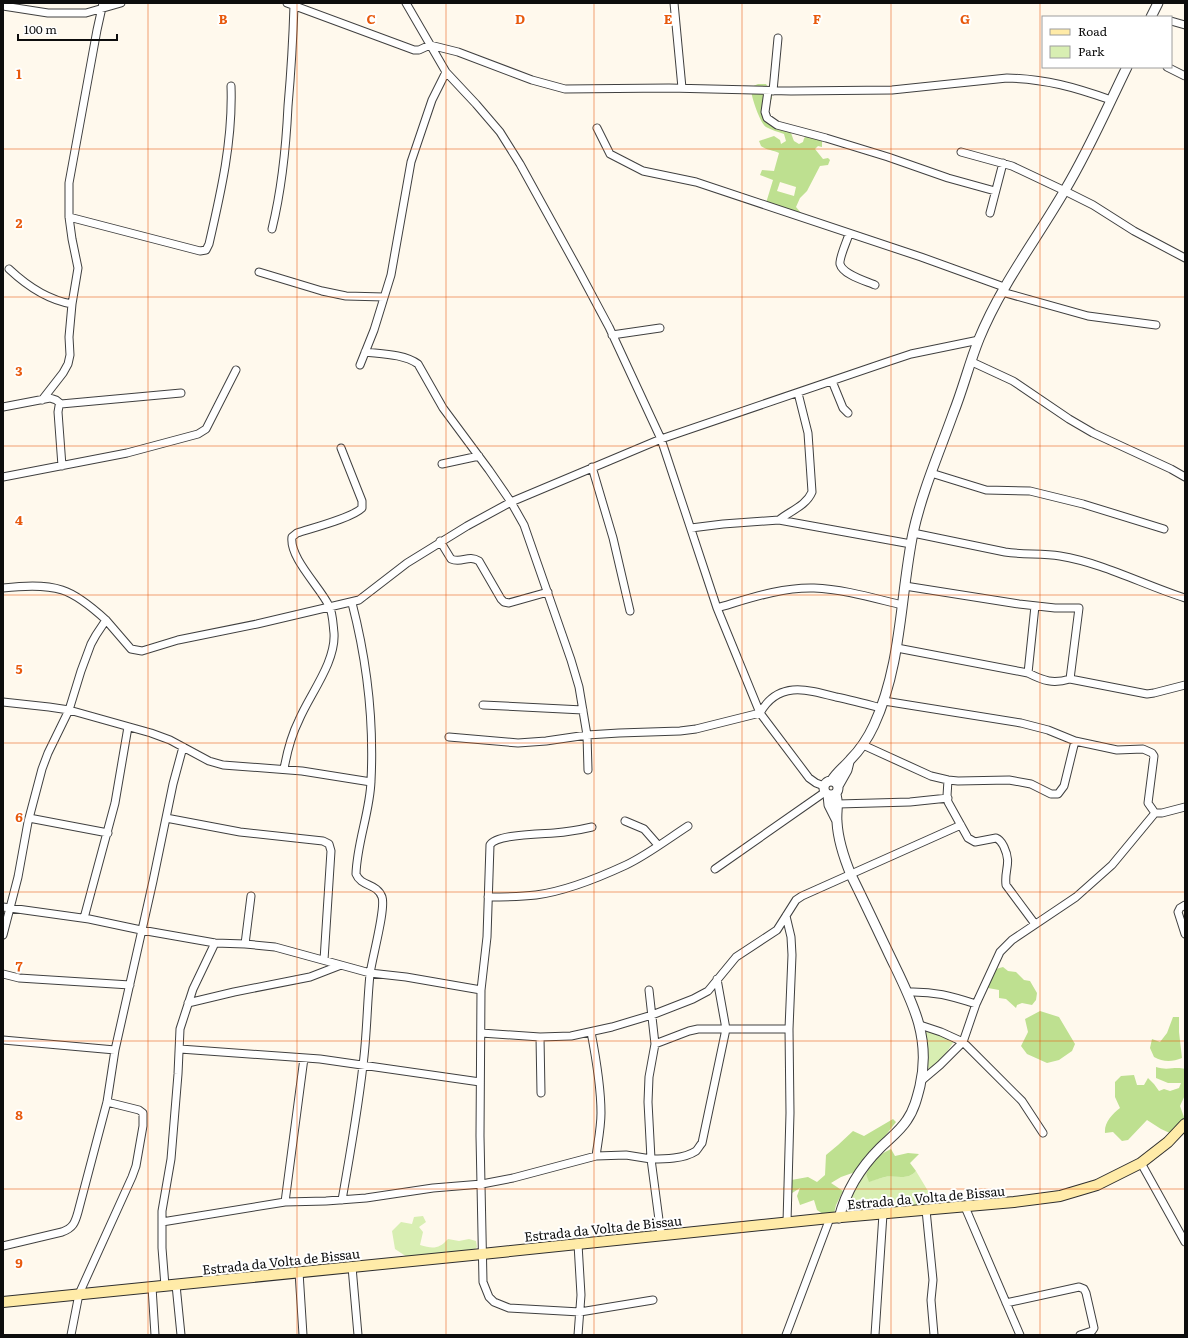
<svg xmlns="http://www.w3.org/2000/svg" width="1188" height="1338" viewBox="0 0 1188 1338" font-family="Literata,serif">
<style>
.green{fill:#d8eeb2}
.forest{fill:#bee090;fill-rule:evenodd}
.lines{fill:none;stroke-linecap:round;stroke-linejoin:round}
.minor-casing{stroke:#404040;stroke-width:9}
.tertiary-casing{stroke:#404040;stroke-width:11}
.secondary-casing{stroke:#2f2f2f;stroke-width:12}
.minor{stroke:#fff;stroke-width:7}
.tertiary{stroke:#fff;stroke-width:9}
.secondary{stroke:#ffeba8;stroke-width:10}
.grid{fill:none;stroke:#e8590c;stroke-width:1;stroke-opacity:0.55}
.labels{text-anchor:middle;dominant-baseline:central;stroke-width:4;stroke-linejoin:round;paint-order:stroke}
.street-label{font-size:13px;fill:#0d0d0d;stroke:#fff}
.grid-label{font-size:13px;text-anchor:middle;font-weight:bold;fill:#e8590c;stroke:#fff;stroke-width:4;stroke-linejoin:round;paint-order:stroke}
</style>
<rect width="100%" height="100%" fill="#fff9ed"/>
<path class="green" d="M921 1028 957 1037 937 1066 929 1072Z
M916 1171 937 1206 854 1213 847 1211 845 1205 857 1179 865 1173 866 1174 870 1181C875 1180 880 1178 885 1177 895 1175 908 1181 916 1171Z
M423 1216 426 1222 419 1227 423 1232 420 1245C433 1249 439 1249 448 1239L459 1241 469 1239 476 1241 477 1247 472 1252 407 1257 395 1249 392 1231 401 1222 412 1224 414 1217Z"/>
<path class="forest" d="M758 84H766L772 93V99L769 101 765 112 775 122C790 123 789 128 794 141L799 144 803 142C805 133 810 132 819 132L822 137V147L818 146 815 149 823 159 828 158 830 160 828 165 820 166 807 191 800 198 796 207 802 214 785 216 766 203 773 180 760 175 762 170 774 171 779 153C773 150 766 150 761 146L759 141 774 136 780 140 781 144 786 141 784 134C779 132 771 130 766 127 760 123 750 94 751 87ZM780 182 796 187 794 196 777 191Z
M1003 967 1008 971 1016 972 1024 980 1030 981 1037 993 1036 1000 1032 1005 1022 1003 1017 1005 1016 1008 1006 999 999 998V990L988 988V985L996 969Z
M1040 1011 1059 1017 1075 1044 1072 1051 1059 1060 1047 1063 1027 1054 1021 1046 1028 1032 1025 1019Z
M1173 1017H1179V1032L1182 1058C1172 1062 1163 1062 1154 1057L1150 1048 1152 1039 1160 1042 1167 1033Z
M1156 1067C1168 1071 1175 1066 1185 1069V1095L1180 1106 1185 1120 1172 1134 1161 1129 1147 1120 1128 1140 1122 1141 1113 1132 1105 1133C1104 1123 1112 1114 1120 1108L1115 1097V1082L1121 1076 1134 1075 1137 1085H1144L1148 1078 1154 1084 1159 1091 1164 1089 1170 1091 1179 1088 1181 1083H1168L1156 1078Z
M893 1119 896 1122 858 1171 841 1177 831 1183 843 1191 836 1205 834 1214H823L817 1210 814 1200 800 1205 797 1196 800 1188 789 1195 783 1189 786 1181 808 1177 817 1182 825 1175 826 1155 838 1145 853 1131 864 1136Z
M891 1149 895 1156 908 1153 919 1154 910 1163 916 1171C908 1181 895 1175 885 1177 880 1178 875 1180 869 1182L866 1174C873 1161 878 1155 891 1149Z"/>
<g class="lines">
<defs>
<path id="minor" d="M287 3 414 50H419L430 45 458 52 532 80 565 89 669 88 791 91 892 90 1007 78C1046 79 1074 87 1111 100
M406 3 446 72 476 104 500 132 520 164 579 271 609 327 661 439 717 608 760 713 809 778 816 783 824 786
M674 3 682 88
M3 6 48 13H86L121 3
M1171 21 1185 25
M1167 67 1185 76
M768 91 765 112 767 118 777 125 826 138 888 157 948 178 995 191
M773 91 778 38
M597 128 610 154 643 171 696 182 921 257 1004 287
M961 152 1012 166 1065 191 1093 205 1134 231 1185 258
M990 213 1003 163
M69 217 200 251 206 250 209 244C221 192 233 140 231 86
M272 229C282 188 286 148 288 106 291 72 293 39 294 5
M849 234C847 241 839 258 840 264 843 275 866 281 875 285
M9 269C26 285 48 300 72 304L78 268 72 239 69 217V183L97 30 103 3
M259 272 322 291 346 296 384 297
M1002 292 1088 316 1156 325
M612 335 660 328
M365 352C382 354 404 354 418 364L443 408 489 470 511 502 524 525 571 660 579 687 587 735 588 770
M972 362 1013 381 1069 419 1093 433 1171 469 1185 477
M360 365 374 330 391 275 411 162 432 100 446 72
M832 381 843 408 848 413
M42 400 63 373 68 364 70 355 69 337 72 304
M3 407 50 398 56 400 61 404
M442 464 479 456
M62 466 58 412 59 406 61 404 181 393
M592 467 613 538 630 611
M931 473 986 490 1030 491 1083 504 1164 529
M3 477 127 453 198 434 206 429 236 370
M779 520C790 511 806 506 812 492L808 433 798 393
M691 528 723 524 779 520 911 544
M913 533 1005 552C1023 555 1042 553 1060 556 1103 563 1144 585 1185 598
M440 541 451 559C462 564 468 554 479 561L501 599 504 602 509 603 548 592
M905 586 1019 604 1055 608H1079L1070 679 1147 694 1154 693 1185 685
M3 588C21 586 44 584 62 590 78 595 94 609 106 620
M717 608C748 599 781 587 814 588 843 589 873 598 902 605
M897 648 1028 673 1035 606
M1028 673C1044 681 1053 684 1070 679
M884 701 1021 723 1048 730 1075 741 1117 750 1143 749 1152 753 1154 756 1148 803 1155 813
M3 702 49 707 69 710 151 733 170 740 209 761 223 765 302 771 371 782
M483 705 583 710
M449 737 518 743 546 741 587 735 619 733 680 731 696 729 760 713C778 681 806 689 836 697 851 700 866 704 881 708
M863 745 931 776 948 780 958 781 1009 780 1031 784 1051 794H1058L1064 786 1075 741
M284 769C287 752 291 736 299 720 310 694 336 662 334 633 333 625 333 613 329 606 321 588 289 558 292 537L297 533C312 528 352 518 362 508V501L341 448
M948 780 947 796 948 802 968 838 975 842 996 838C1001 840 1002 843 1004 847 1012 864 1004 869 1006 885L1035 924
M838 804 910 802 948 798
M1155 813H1162L1185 807
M29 818 108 833
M166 818 240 832 323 841 329 844 331 851 324 960
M625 821 644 829 658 845
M592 827C579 830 567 832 554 833 542 834 496 834 490 845L487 937 481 990 480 1136 483 1282 489 1297 494 1302 509 1308 580 1312 653 1300
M715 869 825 792
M488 897C504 897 520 897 536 895 567 891 598 878 626 865 647 855 668 839 688 826
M1185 905 1180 908 1178 912 1185 934
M3 907 89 919 141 930 215 943 245 944 275 947 370 973 406 977 481 990
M786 916 791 937 792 955 789 1029 790 1113 787 1222
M84 918 115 803 128 727
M3 935 18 877 28 822 42 769 48 753 69 710 81 671 91 644 96 635 106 620 131 649 142 651 178 640 257 624 359 600 407 563 467 526 511 502 661 439 890 361 911 354 979 340
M245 944 251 896
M3 974 19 978 130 985
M907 992C934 991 951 996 976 1004
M188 1003 234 992 310 977 341 965
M920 1025 941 1032 963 1042 1022 1101 1043 1133
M591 1032C596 1058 601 1086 601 1113 601 1127 598 1142 596 1156
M481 1033 540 1037 571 1036 612 1027 652 1015 693 999 708 991 736 957 777 930 796 900 802 896 961 825
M540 1037 541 1093
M3 1040 115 1050 107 1102 78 1212C75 1223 73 1228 62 1232L3 1246
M655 1044 689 1031 698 1029H789
M180 1049 320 1059 480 1082
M115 1050 153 881 173 784 183 747
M304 1058 285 1202 326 1201 366 1198 433 1188 482 1184 513 1178 596 1156 626 1155 651 1159 648 1102 649 1077 655 1044 649 990
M921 1081 940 1065 963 1042 976 1004 1000 952 1012 940 1076 897 1112 865 1155 813
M1141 1163 1185 1242
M342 1200C350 1155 358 1110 363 1065 367 1035 367 1004 370 974 372 958 386 909 382 897 377 883 361 887 356 874 357 842 370 812 371 781 374 721 367 661 352 603
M965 1207 1020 1335
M926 1210 933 1280 931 1300 934 1335
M162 1222 285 1202
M661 1235 651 1159C664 1159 684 1159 696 1151 698 1149 700 1145 702 1143L726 1029 717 979
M578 1244 581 1295 578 1335
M352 1267 358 1335
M299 1272 303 1335
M176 1285 181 1335
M165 1286 162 1248V1211L171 1159 178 1074 180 1029 193 989 215 943
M152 1287 155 1335
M1006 1303 1079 1287 1084 1289 1086 1293 1094 1328 1092 1331 1080 1335
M71 1335 79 1294 132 1177 136 1166 143 1126V1113L139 1110 107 1102
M786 1335 830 1218
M875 1335 883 1214"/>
<path id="tertiary" d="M1151 17 1158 3
M832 780C837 772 843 768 850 760 860 750 868 738 874 725 902 664 900 597 913 533 922 492 939 453 953 414 963 389 969 364 979 339 1001 285 1036 240 1065 190 1089 150 1107 108 1127 67
M824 788a7 7 0 1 1 14 0a7 7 0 1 1-14 0Z
M838 786 847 770 849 762
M836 794C839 806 836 811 837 822 838 840 844 858 851 875 864 901 876 927 889 954 910 998 932 1035 920 1086 917 1098 914 1110 907 1120 900 1131 889 1139 880 1148 860 1168 846 1191 839 1218
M828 795 829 805 837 821"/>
<path id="secondary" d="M3 1302 482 1254 830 1218 1014 1202 1060 1196 1097 1185 1141 1163 1168 1142 1185 1124"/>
</defs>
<use href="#minor" class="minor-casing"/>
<use href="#tertiary" class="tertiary-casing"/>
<use href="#secondary" class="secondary-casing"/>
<use href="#minor" class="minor"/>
<use href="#tertiary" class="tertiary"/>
<use href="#secondary" class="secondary"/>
</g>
<path class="grid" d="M148 3V1335M297 3V1335M446 3V1335M594 3V1335M742 3V1335M891 3V1335M1040 3V1335M3 149H1185M3 297H1185M3 446H1185M3 595H1185M3 743H1185M3 892H1185M3 1041H1185M3 1189H1185"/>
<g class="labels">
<g class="street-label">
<text transform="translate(926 1197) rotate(-5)">Estrada da Volta de Bissau</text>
<text transform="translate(603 1228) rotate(-6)">Estrada da Volta de Bissau</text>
<text transform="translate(281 1261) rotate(-6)">Estrada da Volta de Bissau</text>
</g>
</g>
<g class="grid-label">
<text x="223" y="24">B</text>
<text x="371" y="24">C</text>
<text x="520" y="24">D</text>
<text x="668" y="24">E</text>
<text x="817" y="24">F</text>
<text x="965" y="24">G</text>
<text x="19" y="79">1</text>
<text x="19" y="228">2</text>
<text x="19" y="376">3</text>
<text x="19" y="525">4</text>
<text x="19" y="674">5</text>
<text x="19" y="822">6</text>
<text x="19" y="971">7</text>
<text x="19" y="1120">8</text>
<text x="19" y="1268">9</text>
</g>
<rect width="1188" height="1338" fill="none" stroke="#0d0d0d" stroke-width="8"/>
<rect x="1042" y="16" width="130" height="52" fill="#ffffff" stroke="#9e9e9e"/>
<rect x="1050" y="29" width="20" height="6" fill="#ffeba8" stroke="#9e9e9e"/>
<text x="1078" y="36" font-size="12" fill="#0d0d0d">Road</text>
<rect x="1050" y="46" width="20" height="12" fill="#d8eeb2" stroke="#9e9e9e"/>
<text x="1078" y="56" font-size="12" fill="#0d0d0d">Park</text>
<path d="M18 34v6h99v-6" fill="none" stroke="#0d0d0d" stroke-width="2"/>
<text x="24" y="34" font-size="12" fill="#0d0d0d" stroke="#ffffff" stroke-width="3" paint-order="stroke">100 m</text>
</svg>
